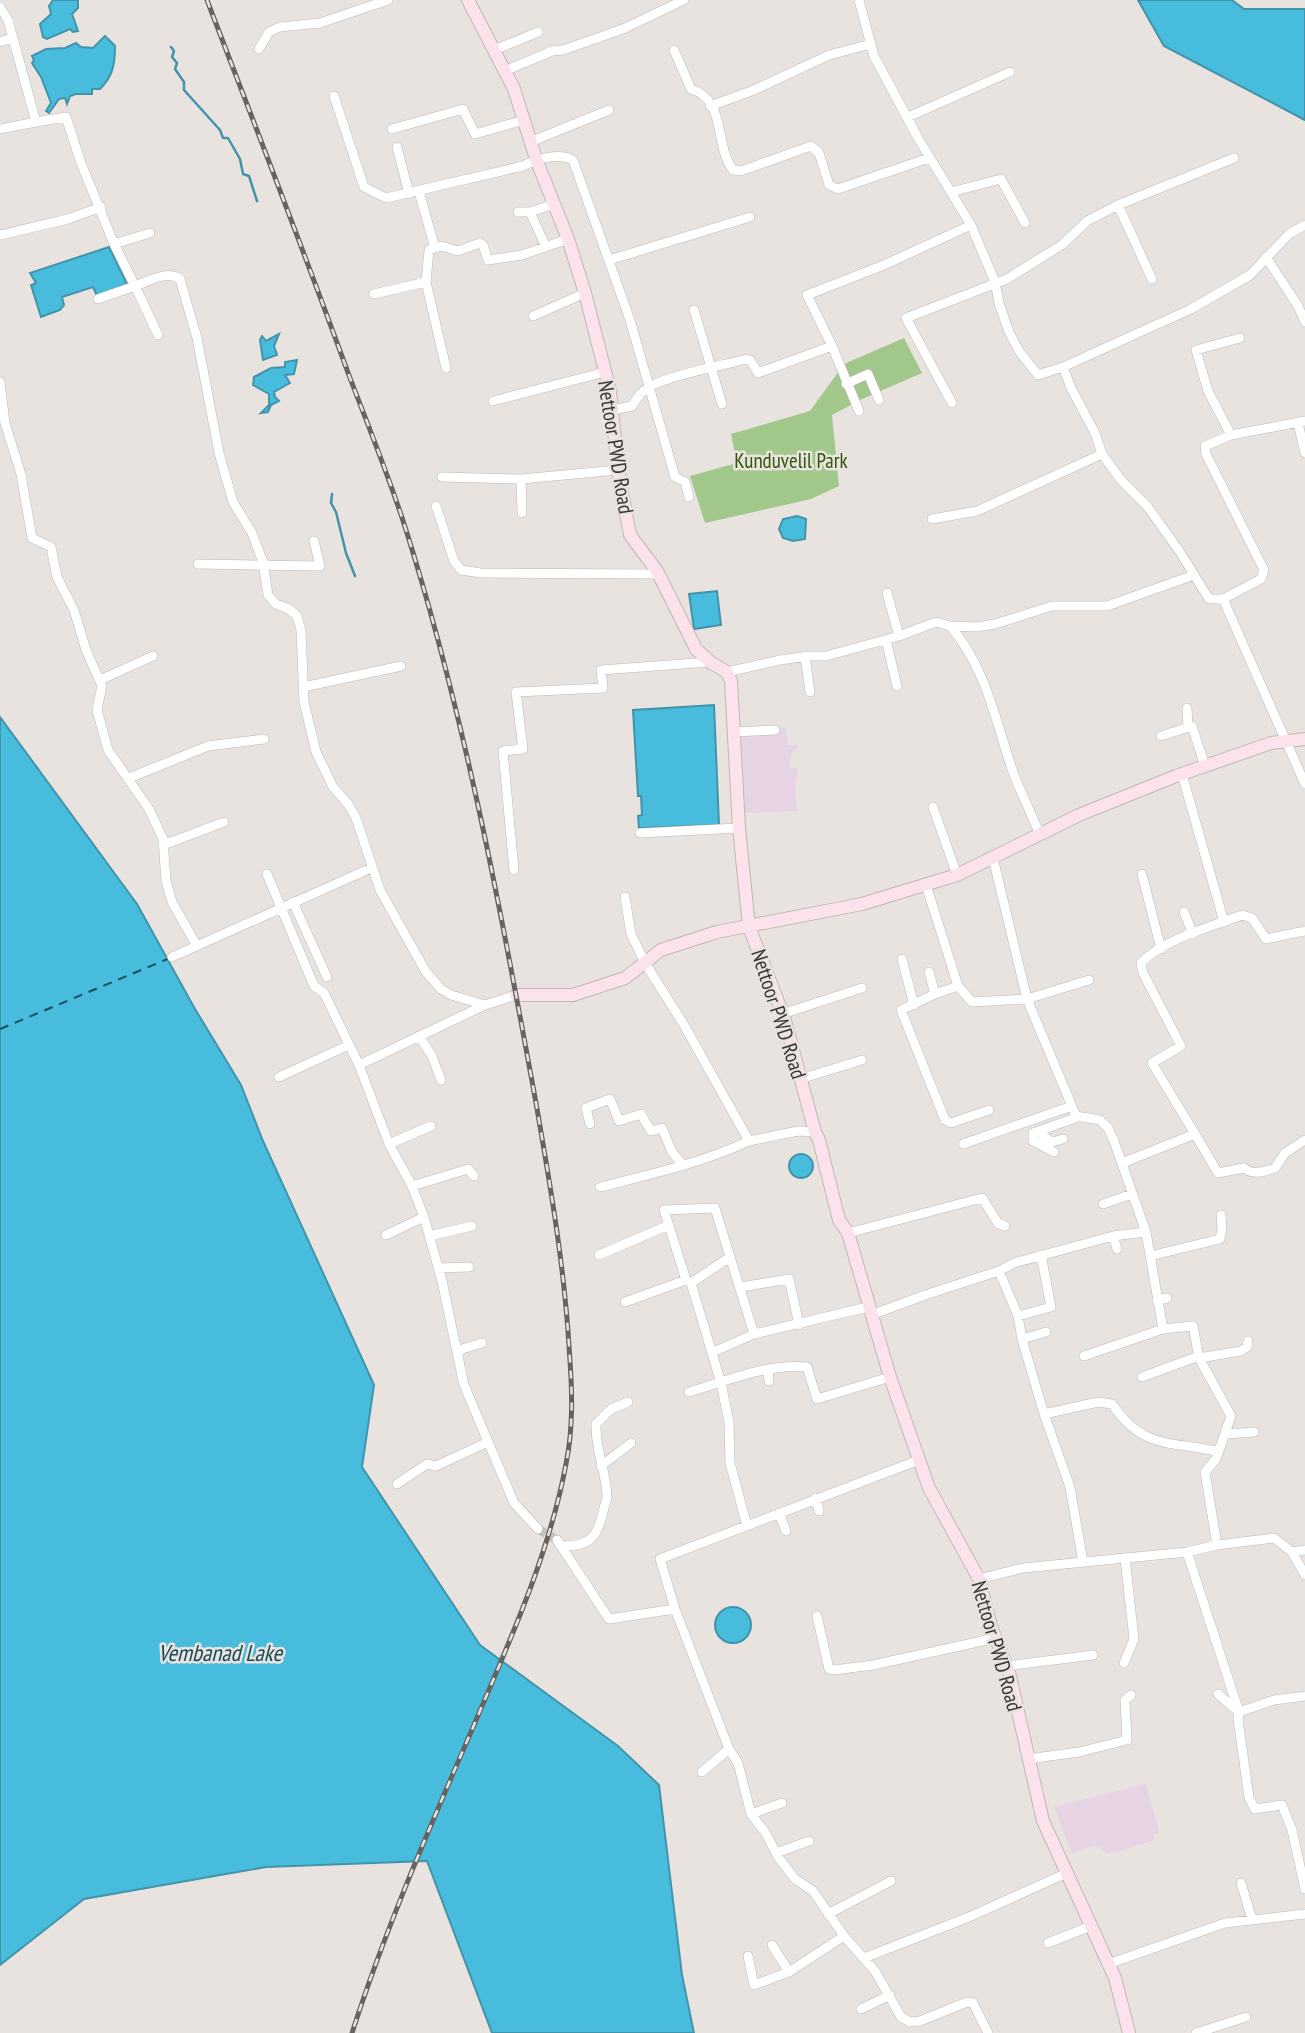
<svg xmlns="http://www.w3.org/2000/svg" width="1305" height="2033" viewBox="0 0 1305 2033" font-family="'PT Sans Narrow',sans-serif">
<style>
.education{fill:#e6d4e5}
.green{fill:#a1c78b}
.water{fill:#47bcdd;stroke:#4394ab;stroke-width:2}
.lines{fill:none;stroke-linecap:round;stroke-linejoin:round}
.stream{stroke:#4394ab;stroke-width:2.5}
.ferry{stroke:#184a58;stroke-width:2;stroke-dasharray:9 7;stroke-linecap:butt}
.street-tunnel{stroke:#c6c1bd;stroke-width:9;stroke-dasharray:9 4.5;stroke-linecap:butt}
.street-casing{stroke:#beb9b5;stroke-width:10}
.secondary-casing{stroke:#beb9b5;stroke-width:14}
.street{stroke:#fff;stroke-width:9}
.secondary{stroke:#fce2ea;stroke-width:12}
.rail-casing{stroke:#666361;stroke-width:5}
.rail{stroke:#e9e3df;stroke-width:2.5;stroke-dasharray:8;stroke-linecap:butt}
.labels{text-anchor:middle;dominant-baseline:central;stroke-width:5;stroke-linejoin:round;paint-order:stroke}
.street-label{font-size:21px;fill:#393735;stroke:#e9e3df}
.park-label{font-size:21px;fill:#2e5808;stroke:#e9e3df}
.water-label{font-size:23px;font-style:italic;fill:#184a58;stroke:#e9e3df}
</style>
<rect width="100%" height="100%" fill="#e9e3df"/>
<path class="education" d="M786 728 788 745H798L796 750 792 751 790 768H798L795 787 797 811 743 813 731 730Z
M1146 1784 1159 1832 1153 1834 1155 1840 1109 1854 1095 1845 1072 1854 1054 1807Z"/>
<path class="green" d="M904 338 922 373 862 399 832 415 839 486 811 499 705 523 690 476 737 463 731 434 810 411 844 364Z"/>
<path class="water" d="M53 0H78V8L72 14 78 31 73 32 70 29 47 39 43 37 40 24 51 14 49 6Z
M1138 0H1232L1244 9H1305V120L1164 46Z
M105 36 115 46C115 64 113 76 100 89H92V94H76L70 96 67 104 65 98 59 99 49 113 46 111 51 103 41 77 32 63 34 60 32 56 46 49 65 48 76 43 81 47 93 48Z
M109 247 127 284 97 296 93 287 62 297 64 305 60 310 41 317 31 285 36 283 30 273Z
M279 334 274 346 277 355 263 360 260 340 262 336 266 341Z
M297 360 294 374 285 375 290 383 274 392 275 397 279 401 271 405 268 412 261 413 269 405V394L253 385 254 377 271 368 285 367V362Z
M797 516 806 519 805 539 793 541 783 538 779 529 783 519Z
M717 591 721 625 694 629 689 594Z
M714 705 719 825 639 828 638 816 642 815 641 796H638L633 710Z
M0 717 137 904 195 1009 241 1085 263 1141 374 1385 362 1467 480 1645 618 1746 659 1785 682 1975 694 2033H492L427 1861 266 1867 84 1899 0 1965Z
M789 1166a12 12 0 1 1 24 0a12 12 0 1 1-24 0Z
M715 1625a18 18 0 1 1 36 0a18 18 0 1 1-36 0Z"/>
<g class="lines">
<path class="stream" d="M171 47 174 51 172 57 177 63 175 69 184 82V90L220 130 223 138H228L240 159 243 174 249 176 257 201
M332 494 331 503 336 512 346 553 355 576"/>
<path class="ferry" d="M0 1029 170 958"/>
<path class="street-tunnel" d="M538 1529 557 1540"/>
<defs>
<path id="street" d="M859 0 874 56 918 138 971 225 995 282 999 303 1009 332 1019 351 1038 375 1063 367 1071 388 1095 433 1102 454 1121 480 1147 506 1180 552 1209 599H1223
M0 7 8 20 36 122 66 117 81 163 114 244 135 286C149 281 167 270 180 279L197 338 219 453 233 502 252 533 263 562 268 595 276 604 289 609 297 616 301 630 304 702 316 752 333 787 348 804 356 818 380 890 426 972 441 989 451 995 485 1005
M0 42 12 38
M259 49 269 32 280 27 320 23 388 0
M494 50 538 32
M674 50 691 89C727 100 714 146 733 170L741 171 811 146 819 153 829 185 838 189 929 158
M505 71 552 51 563 50 623 29 684 0
M334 96 364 187 386 198 523 166C536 159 560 152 573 160L630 320 675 477 685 482 689 497
M710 106 754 90 829 55 871 44
M908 117 1010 72
M0 129 36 122
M392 129 463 109 475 134 524 120
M530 142 609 110
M397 147 409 194
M419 192 435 248
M951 192 1001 179 1025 223
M1118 205 1152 279
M518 212H530L546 247
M530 212 554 204
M0 235 68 219 101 207
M114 244 150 233
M1266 257 1298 306 1305 322
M609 260 750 217
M374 294 426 282
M98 299 135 286 158 335
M694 310 722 404
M533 316 585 293
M832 346 859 411
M1063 367 1191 309 1250 275 1289 234 1305 225
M446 368 426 282 429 250 441 246 458 251 480 243 483 245 488 260 522 255 568 239
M0 382 5 423 21 474 32 538 51 547 57 577 74 610 86 650 102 686 97 710 108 750 149 809 157 826 163 839 166 881 172 902 197 946
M846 384 868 374 879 400
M493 401 605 372
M952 403 906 318 1007 279 1063 244 1087 221 1118 205 1234 158
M612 410 632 406C637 398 642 390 651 386 675 374 720 366 747 359L750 360 758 373 832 346 807 295 884 265 971 225
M1305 421 1231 435 1205 446 1206 454 1264 570 1261 579 1223 599 1305 784
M1298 423 1305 453
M1231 435 1208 391 1196 350 1240 338
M442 477 521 479 618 470
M521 479 522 513
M436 506 454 561 461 570 481 573 658 574
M932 519 977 511 1102 454
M198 564 320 566 314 541
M887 593 899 636
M950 626C987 668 996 724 1014 775 1022 795 1032 815 1040 835
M886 640 897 686
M805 656 810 692
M727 672 780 660 808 656H826L899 636 936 622 950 626 976 627 995 624 1052 606H1107L1194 575
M100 680 153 656
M303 687 401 666
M1187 708 1188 727
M734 732 775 730
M1161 736 1192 726 1205 766
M1182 774 1224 922
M129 778 208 746 264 739
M933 807 957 875
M640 833 739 828
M163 845 224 822
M993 858 1027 999 1076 1116 1100 1120 1108 1128 1114 1141 1146 1232 1163 1329 1193 1326 1199 1358 1231 1416 1216 1459 1205 1472 1217 1545
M514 870 503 751 523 749 516 692 603 688 601 670 710 662
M267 874 314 986 324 993 359 1065
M1142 874 1161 949
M926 885 958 986 972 1002 1027 999 1089 980
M625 897 631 934 645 963 684 1025 749 1141 798 1131 815 1132
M293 902 327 977
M1184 912 1193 934
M172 957 371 868
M902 959 914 1005
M929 972 935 994
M958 986 935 994 901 1010 945 1120 951 1123 989 1110
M516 995 485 1005 359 1065 389 1144 412 1186 424 1217 442 1281 464 1385 514 1503 538 1529
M782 1014 862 988
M419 1036 432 1056 441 1080
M279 1077 349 1045
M800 1079 862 1060
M590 1124 586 1108 610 1099 619 1121 641 1114 651 1131 662 1128 672 1152 683 1165
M1037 1132 1052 1142 1063 1139
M1195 1134 1152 1063 1181 1046 1143 973 1141 963C1161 940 1213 926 1242 915L1252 918 1266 939 1305 931
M389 1144 431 1126
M963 1144 1072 1106
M1054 1152 1033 1141V1133L1078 1117
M1122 1163 1195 1134 1218 1173 1244 1168C1253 1176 1265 1171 1275 1168L1285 1153 1305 1140
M412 1186 468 1169 474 1176
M600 1187C651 1174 702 1163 749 1141
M1103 1204 1132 1194
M848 1233 982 1198 998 1223 1005 1226
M386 1235 424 1217
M429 1236 472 1226
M1113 1236 1117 1249
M599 1255 669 1225
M1150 1256 1220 1239 1222 1228 1221 1215
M438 1268 469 1267
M999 1271 1018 1316 1022 1339 1044 1414 1070 1487 1083 1562
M686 1280 664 1210 715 1208 730 1257
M691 1283 721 1383 729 1422 730 1463 747 1526
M741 1287 789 1279 799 1325
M1157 1300 1167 1298
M625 1302 686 1280 691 1283 730 1257 754 1334 868 1307
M871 1315 928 1294 999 1271 1014 1263 1113 1236 1146 1232
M1018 1316 1051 1307 1041 1255
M1022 1339 1046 1332
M713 1352 754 1334
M457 1354 462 1349 482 1343
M1084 1356 1163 1329
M1199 1358 1241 1351 1247 1347 1248 1341
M768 1369 769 1381
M1142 1377 1199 1356
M689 1392C727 1381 766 1363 807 1367L817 1399 890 1377
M1044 1414 1098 1402 1112 1404C1144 1451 1171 1440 1219 1452
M1226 1434 1254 1432
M601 1466 631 1443
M397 1484 427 1464 436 1466 488 1442
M816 1498 819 1511
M779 1513 786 1531
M557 1540 609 1619 675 1609 729 1749 738 1763 751 1814 765 1832 778 1857 795 1879 813 1891 844 1936 875 1971 901 2017 910 2022 920 2021 967 2002 973 2003 988 2033
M562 1546C590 1546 597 1538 603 1512 604 1506 607 1501 607 1496 606 1471 595 1449 596 1424L611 1409 628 1402
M1187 1552 1239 1712 1274 1700 1305 1696
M1292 1552 1305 1575
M979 1579 1023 1568 1187 1552 1217 1545 1274 1538 1292 1552 1305 1550
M675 1609 660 1559 919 1460
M817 1616 829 1669 834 1670 873 1665 996 1638
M1124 1663 1134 1639 1125 1558
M1006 1666 1093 1655
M1218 1694 1239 1712 1238 1719 1249 1798 1255 1809 1282 1805 1292 1830 1305 1889
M1028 1759 1079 1752 1127 1740 1125 1700 1131 1695
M702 1772 729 1749
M751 1814 782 1803
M776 1853 809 1841
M1241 1883 1252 1919
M828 1914 891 1881
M1048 1943 1091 1926
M772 1945 789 1972
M748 1956 754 1985 789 1972 844 1936
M864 1958 969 1917 1067 1873
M1108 1964 1225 1923 1305 1914
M861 2009 890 1995
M1196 2033 1246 2017"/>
<path id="secondary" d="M468 0 514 89 536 159 568 239 585 293 610 391 618 470 630 535 657 571 696 649 710 662 727 672 731 681 739 828 749 927 784 1017 815 1132 819 1140 839 1220 848 1233 890 1377 929 1488 979 1579 991 1626 1009 1672 1043 1821 1115 1978 1129 2033
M516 995H573L625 978 661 950 717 932 862 904 957 875 1079 815 1176 776 1271 743 1305 739"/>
</defs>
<use href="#street" class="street-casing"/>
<use href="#secondary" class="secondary-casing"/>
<use href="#street" class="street"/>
<use href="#secondary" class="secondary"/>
<defs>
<path id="rail" d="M207 0C254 123 302 246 347 370 367 423 389 476 406 530 465 717 501 911 536 1103 550 1184 564 1264 569 1346 572 1386 574 1425 566 1464 549 1555 510 1640 474 1725 430 1827 386 1927 352 2033"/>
</defs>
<use href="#rail" class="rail-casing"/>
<use href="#rail" class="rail"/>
</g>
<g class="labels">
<g class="street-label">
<text transform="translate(616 447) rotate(81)">Nettoor PWD Road</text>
<text transform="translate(779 1014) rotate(72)">Nettoor PWD Road</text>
<text transform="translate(997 1646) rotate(74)">Nettoor PWD Road</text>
</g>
<g class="park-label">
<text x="791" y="460">Kunduvelil Park</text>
</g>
<g class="water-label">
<text x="220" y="1652">Vembanad Lake</text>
</g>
</g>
</svg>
